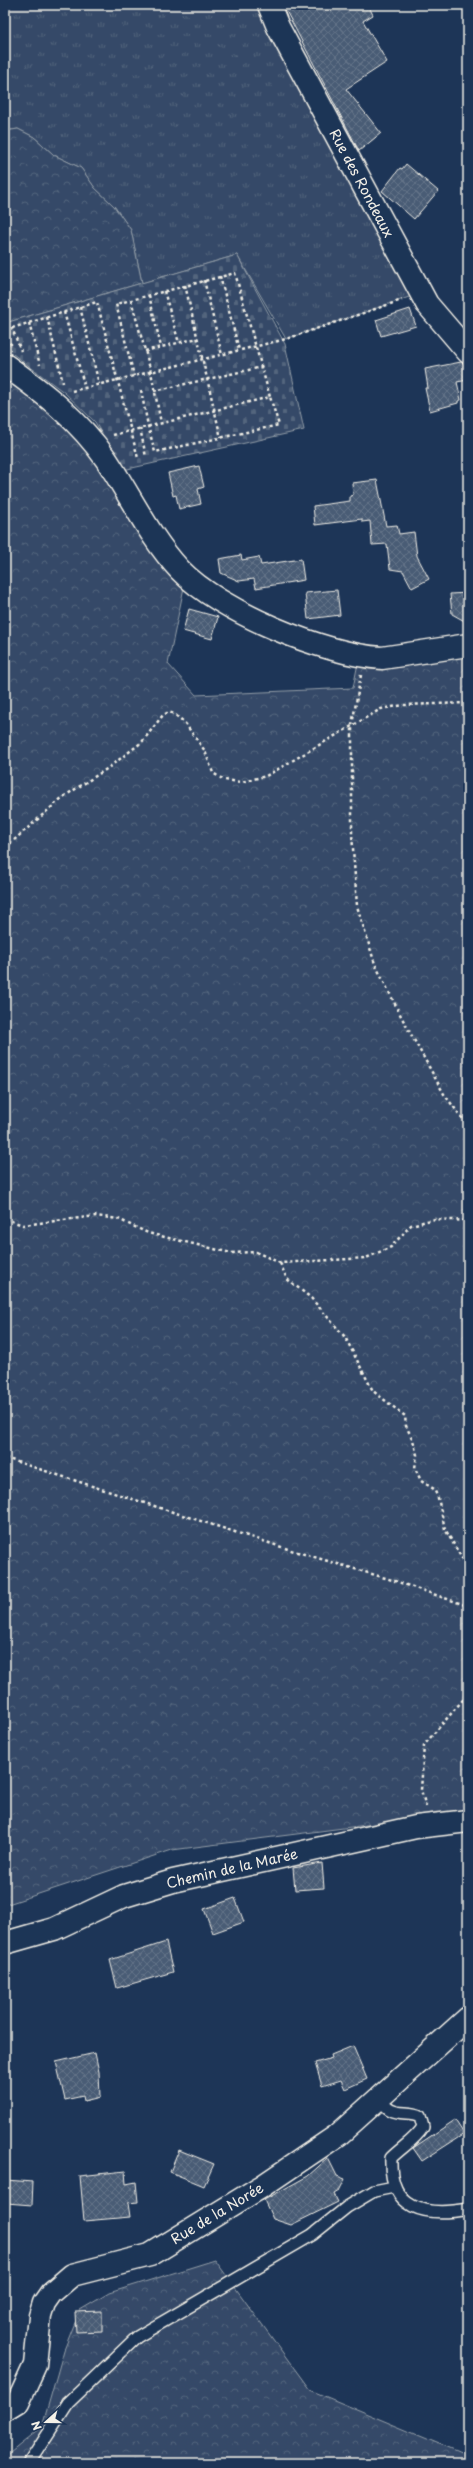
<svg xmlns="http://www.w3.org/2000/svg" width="473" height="2468" viewBox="0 0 473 2468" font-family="'Playpen Sans',sans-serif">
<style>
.grass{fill:url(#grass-tufts);stroke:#949ea8}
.forest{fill:url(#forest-crowns);stroke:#949ea8}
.cemetery{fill:url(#cemetery-stones);stroke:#949ea8}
.building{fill:url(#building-cross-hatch);stroke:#f4f1e8}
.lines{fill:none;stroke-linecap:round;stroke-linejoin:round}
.service-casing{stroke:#f4f1e8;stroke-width:14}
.minor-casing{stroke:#f4f1e8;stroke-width:25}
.secondary-casing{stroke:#f4f1e8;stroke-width:25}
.path{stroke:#f4f1e8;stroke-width:2.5;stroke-dasharray:3 3;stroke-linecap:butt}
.service{stroke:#1d3557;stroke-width:11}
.minor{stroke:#1d3557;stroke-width:22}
.secondary{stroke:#1d3557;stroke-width:22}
.labels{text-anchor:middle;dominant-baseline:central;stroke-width:3;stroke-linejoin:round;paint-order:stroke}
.street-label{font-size:14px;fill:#f4f1e8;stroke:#1d3557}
</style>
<defs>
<pattern id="grass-tufts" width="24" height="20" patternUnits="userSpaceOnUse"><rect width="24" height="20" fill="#354a67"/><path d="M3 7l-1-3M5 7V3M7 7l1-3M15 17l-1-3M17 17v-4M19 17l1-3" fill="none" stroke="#53657d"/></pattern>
<pattern id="forest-crowns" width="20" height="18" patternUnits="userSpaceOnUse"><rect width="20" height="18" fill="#354a67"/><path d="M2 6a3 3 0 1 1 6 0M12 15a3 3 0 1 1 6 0" fill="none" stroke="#53657d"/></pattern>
<pattern id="cemetery-stones" width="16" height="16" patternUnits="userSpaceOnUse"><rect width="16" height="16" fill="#354a67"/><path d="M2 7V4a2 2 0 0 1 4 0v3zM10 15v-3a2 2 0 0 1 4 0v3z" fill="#53657d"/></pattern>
<pattern id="building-cross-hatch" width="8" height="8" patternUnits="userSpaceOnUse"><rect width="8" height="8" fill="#485b74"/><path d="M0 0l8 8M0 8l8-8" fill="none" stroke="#637388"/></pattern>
</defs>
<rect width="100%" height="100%" fill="#1d3557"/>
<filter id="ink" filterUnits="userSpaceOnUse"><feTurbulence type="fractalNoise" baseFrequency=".025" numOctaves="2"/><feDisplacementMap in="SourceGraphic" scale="8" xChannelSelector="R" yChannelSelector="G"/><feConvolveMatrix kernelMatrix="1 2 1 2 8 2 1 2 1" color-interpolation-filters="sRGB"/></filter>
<g filter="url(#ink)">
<path class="grass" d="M5 5H269L421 293 286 339 237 255 142 283 131 230 114 206 95 188 81 168 54 155 34 137 18 129 5 131Z"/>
<path class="forest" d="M18 129 34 137 54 155 81 168 95 188 114 206 131 230 142 283 5 323V131Z
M5 366 79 427 186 578 168 664 196 695 353 688 359 658 468 653V1812L172 1850 5 1905Z
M215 2260 310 2390 468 2456V2463H5V2457L42 2427 64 2350 80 2310 109 2293Z"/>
<path class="cemetery" d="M237 255 285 344 304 430 123 470 95 422 65 393 5 348V323Z"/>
<path class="building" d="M283 5H368L373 15 363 21 387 62 346 89 381 133 359 151Z
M406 164 438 191 414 219 382 191 400 168 402 169Z
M410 309 416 326 381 336 376 320Z
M461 362 465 364 468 380 457 382 461 400 458 401V403L430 411 425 388H428L425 369Z
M199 466 204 487 198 489 201 504 179 509 176 495 173 496 168 473Z
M377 480 386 526 397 525 399 534 414 532 417 556 429 579 412 588 403 571 390 569 387 544 372 545 370 521 362 522V519L315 525 313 506 350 501V496L353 495 352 483Z
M241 555 242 560 259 557 261 565 301 559 304 580 256 588 254 579 239 581 221 573 219 559Z
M337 590 340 615 308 619 305 593Z
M468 593V623L452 614 450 594Z
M189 609 218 617 212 639 183 631Z
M322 1863 324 1888 295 1890 293 1868Z
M235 1898 244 1922 213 1933 204 1909Z
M166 1942 173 1972 117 1988 110 1960Z
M353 2046 367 2079 345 2089 341 2080 322 2086 315 2063 332 2058 331 2055Z
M95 2053 99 2072 100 2097 84 2101 83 2096 65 2100 56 2062Z
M455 2120 464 2134 422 2161 413 2148Z
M179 2150 214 2164 204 2186 170 2172Z
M328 2158 337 2176 345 2179 339 2191 334 2194 338 2202 291 2225 273 2219 264 2200 308 2176Z
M125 2171 126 2184 136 2182 138 2202 128 2203 130 2217 84 2221 80 2176Z
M5 2180 33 2182 32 2205 6 2203Z
M102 2311V2331L76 2332 75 2312Z"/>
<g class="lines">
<defs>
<path id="service" d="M378 2098C382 2102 386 2108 391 2110 400 2115 411 2111 420 2116L423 2127C415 2140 402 2147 391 2158 389 2210 425 2217 468 2209
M29 2463 68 2403 137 2337 312 2235 347 2207 374 2191 394 2187"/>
<path id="minor" d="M269 5 278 27 427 304 468 352
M5 1943 54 1929 124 1896 173 1881 416 1827 468 1821
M5 2410 18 2402 35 2365 40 2316 44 2303 51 2293 72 2275 150 2255 261 2187 338 2135 468 2018"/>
<path id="secondary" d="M5 365C43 392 79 420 106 459 130 495 150 538 180 570 219 611 325 655 382 658L468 645"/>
</defs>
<use href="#service" class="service-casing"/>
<use href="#minor" class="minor-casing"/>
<use href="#secondary" class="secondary-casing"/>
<path class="path" d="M220 276 239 350
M204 280 222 355
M185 285 221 438
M164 291 179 343
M149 295 161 347
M131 300 151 372 161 423
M80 307 99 384
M64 312 85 388
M47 317 63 383
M29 323 40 365
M12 328 97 302 138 458
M5 330 12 328 21 351
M5 339 12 345
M145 351 198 338
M141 390 148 426 155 452 279 425 270 397
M72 391 286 339 402 300
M154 391 262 367
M140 428 146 457
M113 435 270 397 235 273 116 304 134 376
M361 675 352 725V834L357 906 375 964 402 1018 444 1094 468 1126
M5 848 63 797 108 768 142 742 163 715 169 712 174 714 184 722 205 751 213 773 224 780 241 782 266 776 381 709 403 705 468 703
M5 1219 23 1225 96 1216 118 1219 148 1233 231 1253 256 1252 280 1263 366 1258 391 1247 411 1225 435 1219 468 1221
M280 1263 287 1279 311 1298 345 1337 373 1391 405 1416 406 1426 413 1440 417 1455 415 1468 421 1481 434 1489 438 1498 445 1529 468 1569
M5 1458 294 1551 392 1580 468 1606
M426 1807 421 1790 424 1745 468 1694"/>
<use href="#service" class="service"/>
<use href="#minor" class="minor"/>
<use href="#secondary" class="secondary"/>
</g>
</g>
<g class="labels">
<g class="street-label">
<text transform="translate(362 183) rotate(62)">Rue des Rondeaux</text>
<text transform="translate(232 1868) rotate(-13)">Chemin de la Marée</text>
<text transform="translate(217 2213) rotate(-31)">Rue de la Norée</text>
</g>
</g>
<rect width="473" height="2468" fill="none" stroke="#1d3557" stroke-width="20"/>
<rect x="10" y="10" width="453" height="2448" fill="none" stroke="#f4f1e8" stroke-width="1.5" filter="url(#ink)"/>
<g transform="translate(46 2422) rotate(249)" stroke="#1d3557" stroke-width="3" paint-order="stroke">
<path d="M0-3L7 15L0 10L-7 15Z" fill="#f4f1e8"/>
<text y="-6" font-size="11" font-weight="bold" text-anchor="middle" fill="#f4f1e8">N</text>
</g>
</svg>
